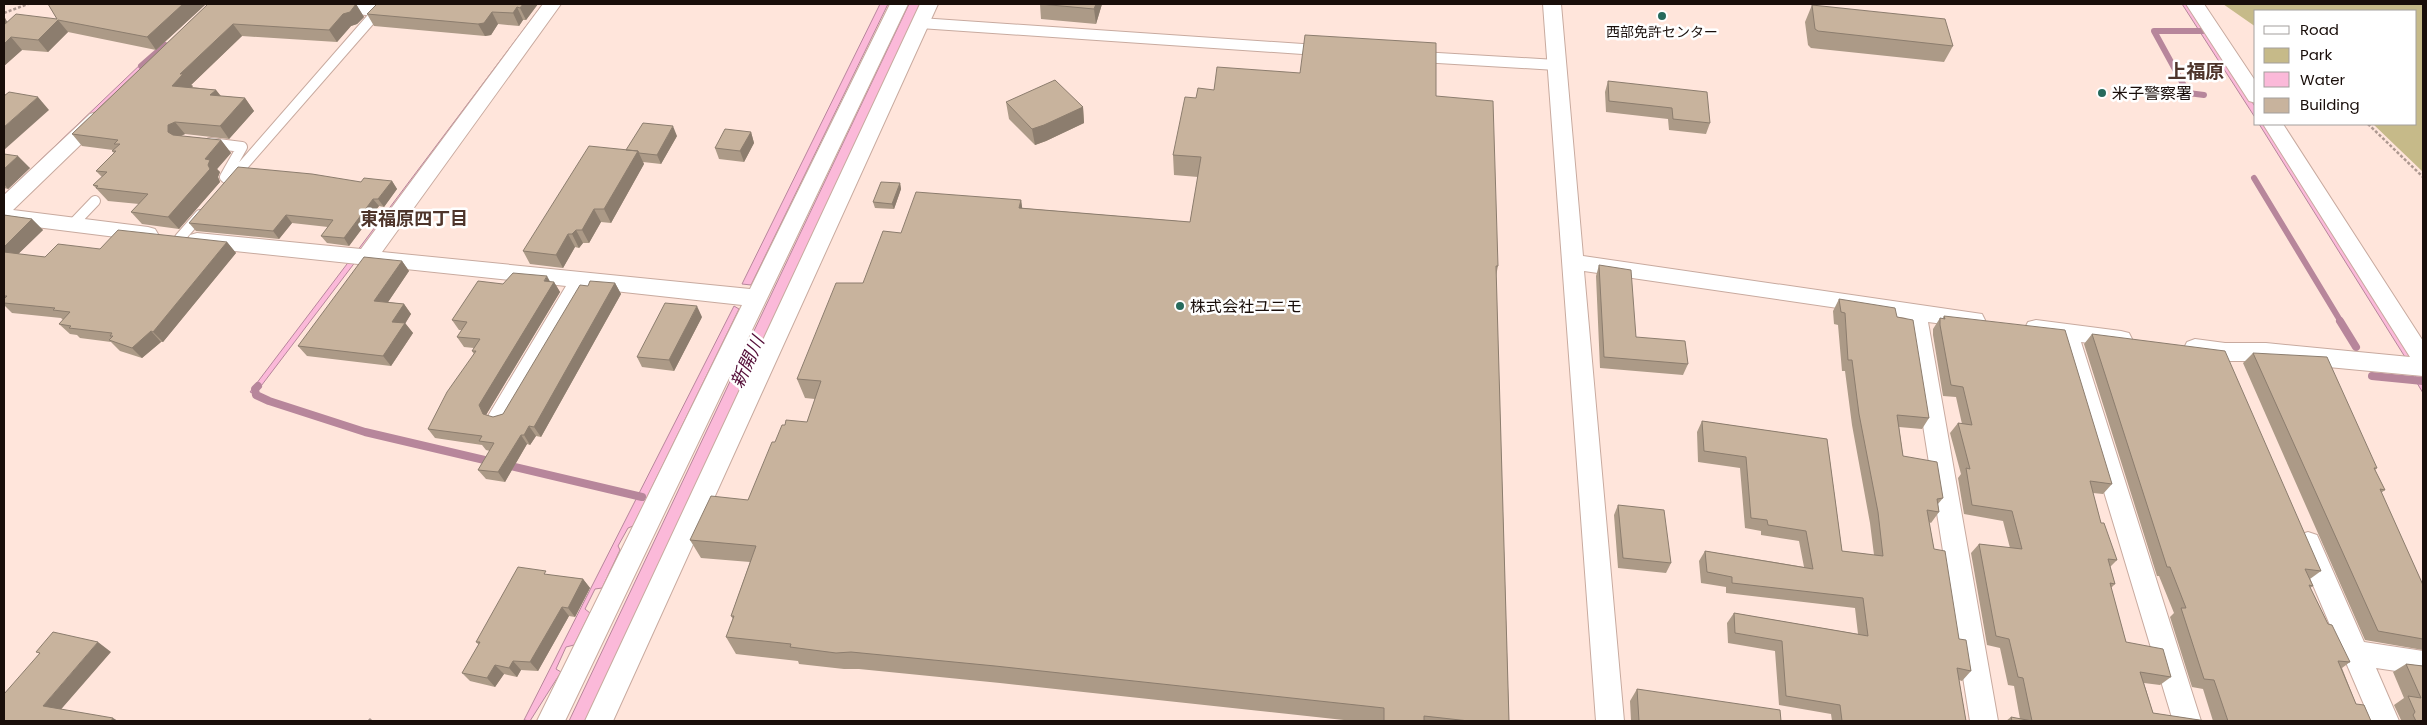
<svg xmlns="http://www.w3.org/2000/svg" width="2427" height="725" viewBox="0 0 2427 725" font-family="Poppins,'Noto Sans JP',sans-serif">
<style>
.green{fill:#c6ba89}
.water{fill:#fbb9d9;stroke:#b7869b}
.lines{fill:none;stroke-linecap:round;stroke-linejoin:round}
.stream-far1{stroke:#b7869b;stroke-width:6}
.stream{stroke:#b7869b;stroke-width:8}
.lane-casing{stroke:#c8aa9f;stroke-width:12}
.street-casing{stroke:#c8aa9f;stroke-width:2}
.path-far1{stroke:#ad9890;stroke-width:2.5;stroke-dasharray:3 2;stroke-linecap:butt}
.path{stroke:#ad9890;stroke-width:3;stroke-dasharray:4.5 2.5;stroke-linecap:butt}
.lane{stroke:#fff;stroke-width:10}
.street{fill:#fff;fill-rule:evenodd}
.wall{fill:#ac9a87}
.shaded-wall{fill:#8c7d6e}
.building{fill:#c8b39d;stroke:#8c7d6e}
.poi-dot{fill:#266a5c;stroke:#fff;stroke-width:2}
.labels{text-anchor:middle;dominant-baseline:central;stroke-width:5;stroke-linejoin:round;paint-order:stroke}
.far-poi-label{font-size:14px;fill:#190e0a;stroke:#fff}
.poi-label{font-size:16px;fill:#190e0a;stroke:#fff;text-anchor:start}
.neighbourhood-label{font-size:18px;font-weight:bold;fill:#4e352b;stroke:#fff}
.water-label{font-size:18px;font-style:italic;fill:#530d37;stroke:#fff}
.quarter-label{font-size:19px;font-weight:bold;fill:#4e352b;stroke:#fff}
</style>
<rect width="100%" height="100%" fill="#ffe5db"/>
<path class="green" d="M2223 4H2423V172L2373 124H2416V11H2256V27Z"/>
<path class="water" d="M880 4H888L751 285 742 284Z
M909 4H922L589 721H569Z
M2182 4H2189L2256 108V119Z
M542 5H547L362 251H357Z
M144 61 148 62 13 190H9Z
M2259 124H2266L2419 360 2423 367V393L2417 383 2415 373Z
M350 260 356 261 255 394 250 392Z
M734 306 739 309 633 526 628 528 618 546 620 550 602 588 595 589 585 609 590 613 574 645 566 647 556 669 561 672 530 721 524 720Z"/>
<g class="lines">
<path class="stream-far1" d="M2203 31H2154L2188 93 2204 95
M141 66 165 45
M2254 178 2341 322"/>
<path class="stream" d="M2340 321 2356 347
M2372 376 2423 381
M258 386 255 389 256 395 269 401 365 432 493 462
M506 465 642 497"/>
<defs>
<path id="lane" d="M920 23 1317 50
M1421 57 1556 65
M210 143 242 147 225 177 230 181
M232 178 384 4
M73 224 95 201
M180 238 200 215"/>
<path id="street" d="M285 4C314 2 356 0 384 7L387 11 384 15 378 16 294 9 288 8Z
M543 4H561L382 252 750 289 890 4H908L565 721H537L742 305 587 288 508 423 500 425 492 423 488 416 566 286 197 247 190 245 187 240 190 235 197 233 361 249Z
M920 4H938L613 721H585Z
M1543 4H1561L1583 256 1982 314 1985 320 1982 326 1974 328 1928 322 1998 721H1970L1906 318 1584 271 1624 721H1596Z
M2186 4H2204L2256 82V103L2249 101Z
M97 112 104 114 107 118 104 122 13 210 148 227 155 229 158 234 155 239 148 241 4 223V195L90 114Z
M2263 124H2283L2423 341V376L2266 361H2225L2187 354 2184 348 2187 342 2195 339 2225 343H2266L2410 357Z
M2036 320 2121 331 2129 333 2132 339 2129 345 2121 347 2081 342 2201 721H2173L2058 339 2028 334 2025 328 2028 322Z
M2308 532 2317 535 2364 642 2423 651V675L2376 668 2399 721H2371L2295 543 2299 535Z"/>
</defs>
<use href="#lane" class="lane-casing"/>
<use href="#street" class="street-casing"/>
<path class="path-far1" d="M4 13 28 4
M2368 124 2423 177"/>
<path class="path" d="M369 721 371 719"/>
<use href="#lane" class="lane"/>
<use href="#street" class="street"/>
</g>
<path class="wall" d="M48 4H206L156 50 68 32 48 52 22 50 4 66V16L7 22 57 19Z
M208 4H356L364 17 357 24 351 26 337 42 242 36 191 85 193 86 192 87 216 90 221 96 245 98 254 111 229 139 185 134 181 136 221 140 231 153 217 169 220 172 218 177 220 182 179 229 142 224 131 212 139 204 108 201 93 185 102 177 96 171 114 153 112 151 113 150 82 146 72 134Z
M538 4 526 20H523L519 26 498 24 491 35 485 36 374 26 367 14Z
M1040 4H1102L1096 24 1041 19Z
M1812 5 1953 46 1944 62 1811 48 1808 45 1805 22Z
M1608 81 1710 123 1706 134 1669 130 1668 119 1606 112 1605 92Z
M1214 90 1436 96 1498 266 1496 276 1509 721H1353L1000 683 859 669H844L799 664 798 661 736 654 726 637 733 619 731 616 750 562 701 558 690 540 748 500 775 442 807 422 815 399 805 398 797 379 863 283 901 233 1021 200 1022 208 1190 222 1198 177 1174 175 1173 155 1196 98Z
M1006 102 1083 107 1084 123 1046 141 1035 145 1009 119Z
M751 132 754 143 744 162 719 159 715 148Z
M677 136 661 164 643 162 644 164 611 223 601 222 589 243H583L579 248 575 247 563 268 530 264 523 251 626 150Z
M4 154 30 168 8 189 4 188Z
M392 181 397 189 384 207 379 206 349 246 327 243 321 236 328 227 292 223 279 239 196 231 189 223 361 182Z
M900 183 901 189 894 209 875 208 873 202Z
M4 215 32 219 43 230 18 254 45 257 100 249 227 242 236 253 163 342H161L142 358 120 351 111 342 80 338 77 335 70 334 59 324 63 320 61 318 12 313 4 305Z
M402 261 409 271 388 302 404 304 411 314 405 323 413 333 391 366 307 356 298 346Z
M1599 265 1636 337 1688 364 1683 375 1600 368 1596 276Z
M550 282H554L560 292 486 415 493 417 503 414 588 286 615 283 621 294 541 437 536 436 530 445 527 444 505 482 486 479 478 470 490 451 486 450 482 445 435 438 428 429 474 354 472 351 474 348 464 347 457 337 462 330H459L452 320 503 284Z
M1839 299 1897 317 1929 418 1922 429 1899 427 1903 456 1943 498 1938 504 1939 512 1931 523 1929 522 1934 549 1959 639 1971 671 1962 681 1959 680 1966 721H1832L1831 714 1779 705 1775 651 1728 643 1727 623 1734 613 1858 634 1855 608 1726 593V587L1701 583 1699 561 1705 551 1804 567 1799 541 1761 535V531L1745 528 1740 468 1698 462 1697 432 1702 421 1827 439 1842 551 1874 555 1870 523 1852 425 1845 371H1842L1838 325 1834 324 1833 311Z
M1944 316 2112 484 2103 494 2093 493 2101 523 2117 560 2110 567 2115 584 2111 588 2126 642 2171 677 2160 685 2144 683 2153 713 2206 721H2006L2011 717 2020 719 2014 686 2008 685 2000 648 1987 645 1971 553 1979 544 2010 548 2003 521 1964 514 1958 478 1961 474 1950 433 1958 423 1962 424 1956 397 1943 396 1933 335V329L1940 318 1942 319Z
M702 317 674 371 642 367 637 357Z
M2092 334 2321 571 2310 579 2313 586 2310 588 2328 624 2350 662 2342 668 2356 704 2371 721H2213L2203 689 2192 687 2170 617 2174 613 2159 576H2157L2084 344Z
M2253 353 2377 468 2375 470 2385 490 2381 493 2423 585V650L2365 640 2243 363Z
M1618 505 1671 563 1666 573 1618 568 1614 515Z
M549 575 583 579 590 588 575 617 569 616 538 671 521 670 517 677 504 674 495 687 470 681 462 673 479 645 476 642Z
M2406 664 2423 666V721H2400L2401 720 2394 705 2404 698 2393 672Z
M1637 689 1781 721H1631L1630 701Z"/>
<path class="shaded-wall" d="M183 4H206L156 50 147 37Z
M356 4 364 17 357 24 351 26 337 42 329 30 343 14Z
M523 4H538L526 20 520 8Z
M1096 4H1102L1096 24 1094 9Z
M517 7 523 20 519 26 513 13Z
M492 12 498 24 491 35 485 36 478 24Z
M4 16 15 37 4 23Z
M58 20 68 32 48 52 38 40Z
M233 24 242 36 191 85 193 86 181 98 172 86 180 74Z
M11 37 22 50 4 66V44Z
M216 90 225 102 210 95Z
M38 97 49 110 4 150V127Z
M245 98 254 111 229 139 220 126Z
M1083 107 1084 123 1046 141 1035 145 1032 129Z
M175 122 185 134 178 137V144L168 132V125Z
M673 126 677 136 661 164 657 155Z
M751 132 754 143 744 162 740 151Z
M221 140 231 153 217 169 220 172 218 177 220 182 179 229 168 217 205 159Z
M638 151 644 164 611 223 604 209Z
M18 156 30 168 8 189 4 184V169Z
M392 181 397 189 384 207 378 199Z
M900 183 901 189 894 209 892 204Z
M373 199 379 206 349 246 344 238Z
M1021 200 1024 220 1019 208Z
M594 209 601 222 589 243 582 230Z
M286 215 292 223 279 239 273 231Z
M32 219 43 230 10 262 4 256V247Z
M576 230 583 243 579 248 572 234Z
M568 234 575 247 563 268 556 255Z
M227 242 236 253 163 342 153 332Z
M402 261 409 271 382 311 374 301Z
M547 276 552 285 554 282 560 292 486 415 483 414 479 405Z
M615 283 621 294 541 437 534 427Z
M404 304 411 314 405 324V323L413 333 391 366 383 356 392 322Z
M697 306 702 317 674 371 669 360Z
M151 331 161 342 142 358 132 348Z
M529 426 536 436 530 445 524 435Z
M521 435 527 444 505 482 498 472Z
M583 579 590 588 575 617 568 608Z
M562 607 569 616 538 671 530 662Z
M98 642 111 652 57 714 43 706Z
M513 661 521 670 517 677 509 668Z
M495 665 504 674 495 687 487 678Z
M113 718 118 721H111Z"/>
<path class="building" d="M48 4H183L147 37 58 20 38 40 11 37 4 44V23V25L16 14 57 19Z
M208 4H356L350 12 343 14 329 30 233 24 180 74H183L172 86 216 90 210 95 245 98 220 126 175 122 168 125V132L173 135 221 140 205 159 210 160 208 165 210 169 168 217 131 212 148 194 96 188 98 186 93 185 107 172 96 171 116 151H112L120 144H114L118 140 72 134Z
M377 4H523L520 8 517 7 513 13 492 12 484 23 478 24 367 14Z
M1040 4H1096L1094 9Z
M1812 5 1945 19 1953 46 1818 31 1815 29Z
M1305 35 1436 43V96L1493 101 1498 266H1496L1509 721H1469L1424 716V721H1384V708L995 666 851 652 836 653 790 647 791 644 726 637 734 616H731L756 546 690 540 711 496 748 500 772 442H775L782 425H785L786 420 807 422 821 381 797 379 836 283H863L883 231 901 233 916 192 1021 200 1019 208 1190 222 1201 157 1173 155 1185 97 1196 98 1198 88 1214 90 1217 67 1300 73Z
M1055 80 1083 107 1044 125 1032 129 1006 102Z
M1608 81 1707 92 1710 123 1673 119 1672 108 1609 101Z
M9 92 38 97 4 127V96Z
M643 123 673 126 657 155 639 153 638 151 626 150Z
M725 129 751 132 740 151 715 148Z
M589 146 638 151 604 209H594L582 230H576L572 234H568L556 255 523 251Z
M4 154 18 156 4 169Z
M238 167 312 174 361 182 364 178 392 181 378 199H373L344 238 321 236 333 220 286 215 273 231 189 223Z
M881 182 900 183 892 204 873 202Z
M4 215 32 219 4 247Z
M118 230 227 242 153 332 151 331 132 348 109 340 113 336H110L112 333 69 328 71 326 59 324 70 312 53 310 55 308 4 303V299L7 296H4V252L45 257 58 244 100 249Z
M364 257 402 261 374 301 404 304 392 322 405 323 383 356 298 346Z
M1599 265 1631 270 1636 337 1685 341 1688 364 1604 357Z
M513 273 547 276 544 281 554 282 479 405 483 414 493 417 503 414 580 285 588 286 590 281 615 283 534 427 529 426 524 435H521L498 472 478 470 494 443 479 441 482 436 428 429 447 392 476 351H472L480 339 457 337 467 322 452 320 478 281 503 284Z
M1839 299 1895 308 1897 317 1913 320 1929 418 1897 415 1903 456 1937 462 1943 498 1937 499 1939 512 1927 510 1934 549 1945 551 1959 639 1966 640 1971 671 1957 668 1966 721H1842L1840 705 1786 696 1782 641 1735 633 1734 613 1868 636 1863 598 1732 583V577L1707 572 1705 551 1813 569 1806 531 1768 525 1767 520 1751 518 1746 457 1704 451 1702 421 1827 439 1842 551 1883 556 1878 512 1859 414 1852 360H1848L1845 313 1841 312Z
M665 303 697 306 669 360 637 357Z
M1944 316 2065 330 2112 484 2090 481 2101 523H2104L2117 560 2108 559 2115 584 2110 583 2126 642 2163 649 2171 677 2140 672 2153 713 2206 721H2012L2011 717 2032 721 2023 678 2018 677 2009 639 1996 636 1979 544 2022 549 2012 511 1972 505 1966 468 1970 469 1958 423 1972 425 1963 387 1951 385 1940 325V318L1945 319Z
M2092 334 2225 351 2321 571 2305 569 2313 586 2309 585 2328 624 2332 625 2350 662 2338 661 2356 704 2364 705 2371 721H2228L2214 680 2204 679 2181 608H2186L2170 567H2167Z
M2253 353 2327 357 2377 468H2374L2385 490 2380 489 2423 585V639L2378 631Z
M1618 505 1664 510 1671 563 1623 558Z
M518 567 546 571 544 574 583 579 568 608 562 607 530 662 513 661 509 668 495 665 487 678 462 673 480 642H476Z
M53 632 98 642 43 706 113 718 111 721H4V694L40 653 36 652Z
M2406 664 2423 666V721H2416L2413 715 2415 712 2408 696 2421 698Z
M1637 689 1780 710 1781 721H1639Z"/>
<g class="poi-dot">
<circle cx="1662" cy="16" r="5"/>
<circle cx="2102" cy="93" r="5"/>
<circle cx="1180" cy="306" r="5"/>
</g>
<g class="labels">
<g class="far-poi-label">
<text x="1662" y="32">西部免許センター</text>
</g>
<g class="poi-label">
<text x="2112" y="93">米子警察署</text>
<text x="1190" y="306">株式会社ユニモ</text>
</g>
<g class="neighbourhood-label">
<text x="414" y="218">東福原四丁目</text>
</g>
<g class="water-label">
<text transform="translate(747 362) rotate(-65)">新開川</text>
</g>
<g class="quarter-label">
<text x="2196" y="71">上福原</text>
</g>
</g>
<rect width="2427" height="725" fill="none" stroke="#190e0a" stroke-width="10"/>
<rect x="2254" y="10" width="162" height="115" fill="#ffffff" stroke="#a39f9d"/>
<rect x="2264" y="26" width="25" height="8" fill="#ffffff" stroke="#a39f9d"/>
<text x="2300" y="35" font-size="15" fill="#190e0a">Road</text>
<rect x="2264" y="48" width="25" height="15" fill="#c6ba89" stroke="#a39f9d"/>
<text x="2300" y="60" font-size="15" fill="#190e0a">Park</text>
<rect x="2264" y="72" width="25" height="15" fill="#fbb9d9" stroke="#a39f9d"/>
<text x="2300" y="85" font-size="15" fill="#190e0a">Water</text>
<rect x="2264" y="98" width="25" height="15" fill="#c8b39d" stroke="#a39f9d"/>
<text x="2300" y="110" font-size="15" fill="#190e0a">Building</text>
</svg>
